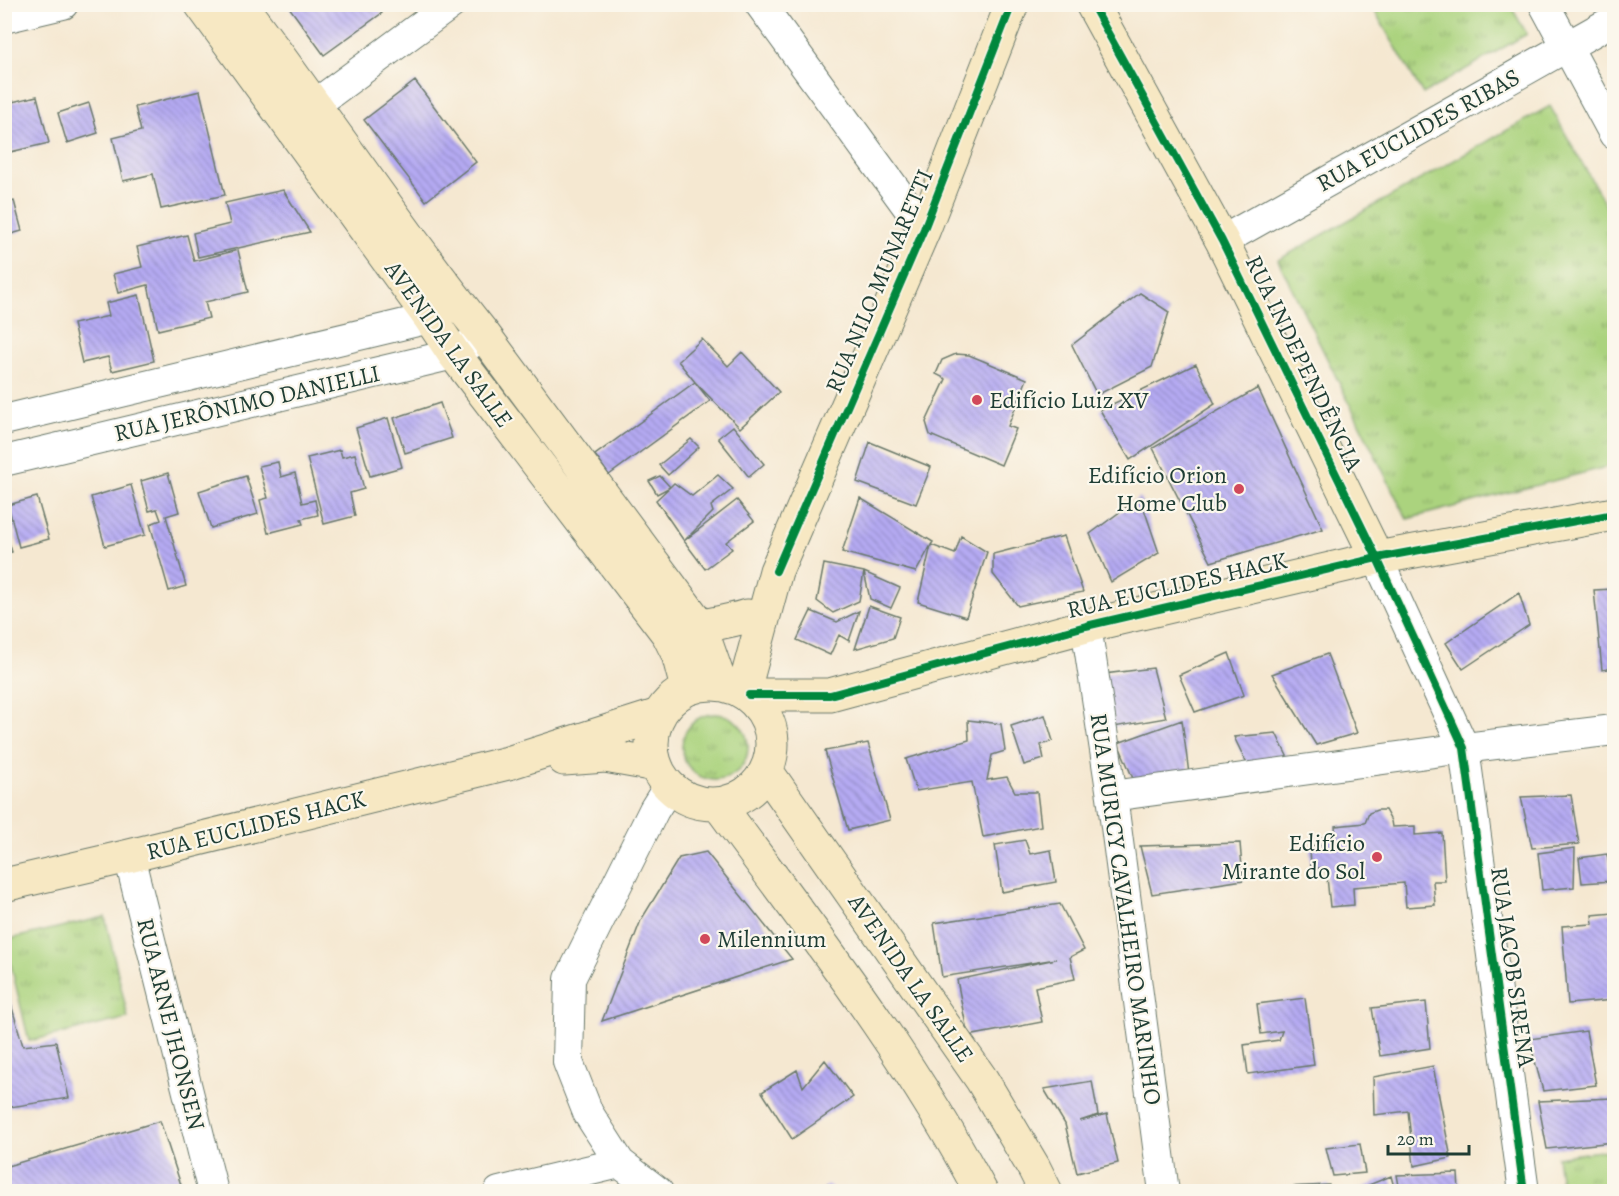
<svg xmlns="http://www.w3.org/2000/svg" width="1619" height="1196" viewBox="0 0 1619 1196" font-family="Alegreya,serif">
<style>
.grass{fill:url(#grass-tufts);stroke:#658859;stroke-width:1.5}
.building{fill:url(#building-back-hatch)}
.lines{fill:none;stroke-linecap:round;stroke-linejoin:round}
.street-casing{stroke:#6a796b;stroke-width:32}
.secondary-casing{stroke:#6a796b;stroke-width:35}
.street{stroke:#fff;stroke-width:30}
.secondary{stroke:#f7e8c3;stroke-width:33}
.cycleway-casing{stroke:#fbf7ec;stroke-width:11}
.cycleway{stroke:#00873e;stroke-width:8}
.poi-dot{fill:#d1495b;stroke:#fbf7ec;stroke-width:2}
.labels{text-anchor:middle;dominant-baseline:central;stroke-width:4.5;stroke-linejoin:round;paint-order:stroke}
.street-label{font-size:24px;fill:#1f3d34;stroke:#fbf7ec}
.poi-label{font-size:24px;fill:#1f3d34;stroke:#fbf7ec;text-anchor:start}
</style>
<defs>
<pattern id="grass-tufts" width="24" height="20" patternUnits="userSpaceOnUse" patternTransform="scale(1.5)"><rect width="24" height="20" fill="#abd37e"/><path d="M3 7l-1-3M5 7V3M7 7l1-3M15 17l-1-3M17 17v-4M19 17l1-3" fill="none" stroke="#8bac68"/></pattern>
<pattern id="building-back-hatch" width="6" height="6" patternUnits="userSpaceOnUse" patternTransform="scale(1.5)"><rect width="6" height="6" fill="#b5aaf3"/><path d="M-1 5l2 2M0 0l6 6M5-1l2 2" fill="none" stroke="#938cc6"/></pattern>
</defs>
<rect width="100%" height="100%" fill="#fbf7ec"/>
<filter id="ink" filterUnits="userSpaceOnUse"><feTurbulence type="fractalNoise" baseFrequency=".0167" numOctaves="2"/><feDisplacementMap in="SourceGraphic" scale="12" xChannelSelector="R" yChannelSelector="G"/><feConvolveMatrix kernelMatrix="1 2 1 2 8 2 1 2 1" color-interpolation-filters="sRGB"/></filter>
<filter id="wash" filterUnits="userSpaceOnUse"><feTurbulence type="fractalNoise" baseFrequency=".008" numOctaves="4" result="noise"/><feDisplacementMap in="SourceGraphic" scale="24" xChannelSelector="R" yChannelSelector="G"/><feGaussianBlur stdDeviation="1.35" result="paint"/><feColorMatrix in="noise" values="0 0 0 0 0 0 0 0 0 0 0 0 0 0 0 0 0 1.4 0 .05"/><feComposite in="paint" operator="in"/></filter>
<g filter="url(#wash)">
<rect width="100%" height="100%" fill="#f5e8d1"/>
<path class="grass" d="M1371 5H1510L1527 34 1423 94Z
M1550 106 1614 220V465L1407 519 1278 260Z
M682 747a33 33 0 1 1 66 0a33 33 0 1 1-66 0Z
M105 917 128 1018 29 1041 5 940Z
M1614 1149V1191H1562L1557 1157Z"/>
<g id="blocks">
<path class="building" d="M292 4H376L382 13 324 55 289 7Z
M415 81 476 162 426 201 364 120Z
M200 91 225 195 161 209 153 174 123 181 113 138 141 131 135 107Z
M37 96 49 143 6 153 4 104Z
M89 103 98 133 67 143 58 113Z
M283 190 310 232 198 257 193 233 230 224 225 203Z
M14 201 22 231 4 236V203Z
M187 235 194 261 238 250 248 292 205 302 209 318 158 330 148 285 118 293 113 274 142 267 137 247Z
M1140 293 1169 312 1152 367 1097 395 1072 345Z
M139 295 154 361 112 371 108 357 82 363 73 324 109 316 106 303Z
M702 339 728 366 742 352 779 392 740 428 695 382 678 361Z
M956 354 969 355 1027 379 1008 426 1016 429 1001 465 930 435 926 422 946 379 936 374 942 360Z
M1196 364 1215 404 1130 460 1100 410Z
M695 382 710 401 609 475 595 455Z
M1258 388 1323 529 1211 562 1153 448Z
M440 403 452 438 405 453 394 418Z
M388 418 402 467 370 476 356 428Z
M733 426 764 464 749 477 718 438Z
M691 439 699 447 668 475 659 465Z
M870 442 931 467 916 504 857 482Z
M340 450 342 457 355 454 364 489 350 493 355 516 324 524 307 458Z
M278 462 281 477 295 473 302 503 315 500 318 515 301 519 303 524 268 533 260 500 268 498 259 466Z
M168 473 179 512 166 516 186 586 169 591 150 524 161 520 157 509 149 511 141 481Z
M718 475 733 489 711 506 713 512 684 541 656 500 670 487 657 494 649 481 660 476 670 487 674 483 692 496Z
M246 476 258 514 211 528 199 491Z
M131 485 145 535 105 546 91 497Z
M37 497 49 539 19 547 8 505Z
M1140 497 1159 553 1111 582 1090 534Z
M860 498 933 542 931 545 955 554 961 536 987 552 966 617 918 602 931 545 916 572 842 552Z
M737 500 754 521 726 542 732 549 705 569 684 541Z
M4 527 12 552 4 554Z
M1064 536 1083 592 1018 606 993 574V554Z
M824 564 864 572 900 588 891 608 870 599 864 572 859 601 833 613 817 601Z
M1614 589V668L1602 670 1594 590Z
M1519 593 1529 625 1463 669 1446 643Z
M869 606 900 617 893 638 855 649Z
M811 611 837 622 859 611 849 641 839 635 830 655 797 640Z
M1229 653 1244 695 1195 712 1179 675Z
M1327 654 1357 733 1316 745 1272 674Z
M1153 668 1166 718 1114 727 1104 674Z
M1045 715 1053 741 1041 745 1044 759 1024 765 1011 726Z
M968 720 1001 724 1005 751 992 755 987 780 1007 777 1015 792H1037L1041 826 983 837 972 782 916 791 906 759 969 740Z
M1182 720 1189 774 1134 781 1118 743Z
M1276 733 1289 760 1247 764 1234 737Z
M868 743 890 820 848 830 825 751Z
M1571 795 1579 844 1532 848 1521 797Z
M1377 810H1385L1391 821 1392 827 1415 826V835L1442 833 1445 881H1433L1435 905 1406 907 1404 883 1353 887 1354 905 1330 907 1326 867 1311 869 1310 846 1324 845 1323 837 1336 835 1335 826 1365 823 1369 813Z
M1025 840 1030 854 1051 850 1056 882 1002 892 995 845Z
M1240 843 1243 880 1152 894 1140 846Z
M1575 848 1574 887 1542 890 1538 853Z
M706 852 792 959 602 1021 641 920 679 858Z
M1607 854 1612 881 1582 883 1579 858Z
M1060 904 1084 950 1070 957 1075 979 1035 987 1042 1022 968 1036 957 980 1056 959 942 977 934 923Z
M1614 913V1000L1568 1004 1562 926 1593 924 1592 915Z
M4 980 23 1046 56 1042 69 1098 4 1108Z
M1305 998 1314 1065 1248 1074 1244 1045 1279 1040 1282 1031 1261 1034 1257 1004Z
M1426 1002 1430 1048 1380 1056 1372 1008Z
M1586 1031 1596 1085 1543 1091 1529 1039Z
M825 1060 853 1097 792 1139 762 1092 797 1070 803 1087Z
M1433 1066 1451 1158 1414 1166 1408 1111 1374 1115 1373 1077Z
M1092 1081 1098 1115 1080 1121 1107 1114 1118 1163 1077 1173 1065 1124 1044 1089Z
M1614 1098V1142L1547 1149 1538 1101Z
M160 1121 183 1191H4V1167Z
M1360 1144 1365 1173 1333 1176 1326 1148Z
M1458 1173 1459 1191H1400L1397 1175Z
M1391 1176 1395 1191H1354Z
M827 1184 837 1191H822Z
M1329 1185 1330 1191H1287L1286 1187Z"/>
</g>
</g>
<g filter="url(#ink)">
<use href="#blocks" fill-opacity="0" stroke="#6a796b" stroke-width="1.5"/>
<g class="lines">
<defs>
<path id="street" d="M760 4 924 229
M1544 4 1614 134
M4 18 63 4
M294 120 451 4
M1222 241 1614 20
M4 420 430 318 449 306
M4 461 454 354 484 335
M1377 558 1464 748 1524 1192
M1086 626 1112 796 1164 1192
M1112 796 1464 748 1614 730
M129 856 213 1192
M499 1192 620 1163
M658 1192 620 1163 588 1113 568 1062 570 979 654 810 669 786"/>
<path id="secondary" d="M201 4 430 318 454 354 668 634 678 654 687 688
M240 4C323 113 398 228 484 335L700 626 720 683
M1092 4 1222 241 1377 558
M679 631C702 625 725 623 747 616
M652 744a60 60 0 1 1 120 0a60 60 0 1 1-120 0Z
M744 690 776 571 924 229 1012 4
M749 695H830L1086 626 1377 558 1614 514
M564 759 605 756 656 765
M767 772 982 1080 1034 1168 1046 1192
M719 805C811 930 908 1053 981 1192
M4 885 129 856 508 763 659 715"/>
</defs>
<use href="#street" class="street-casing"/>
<use href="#secondary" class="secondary-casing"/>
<use href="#street" class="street"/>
<use href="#secondary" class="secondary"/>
<defs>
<path id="cycleway" d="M1092 4 1222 241 1377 558 1464 748 1524 1192
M776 571 924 229 1012 4
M749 695H830L1086 626 1377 558 1614 514"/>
</defs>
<use href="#cycleway" class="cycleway-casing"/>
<use href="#cycleway" class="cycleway"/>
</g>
</g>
<g class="poi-dot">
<circle cx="977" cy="400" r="6"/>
<circle cx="1239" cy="489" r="6"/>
<circle cx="1377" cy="857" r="6"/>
<circle cx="705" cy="939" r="6"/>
</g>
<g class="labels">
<g class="street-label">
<text transform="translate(1418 130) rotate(-29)">RUA EUCLIDES RIBAS</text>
<text transform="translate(879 281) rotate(-67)">RUA NILO MUNARETTI</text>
<text transform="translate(449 344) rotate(54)">AVENIDA LA SALLE</text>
<text transform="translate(1304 363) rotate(64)">RUA INDEPENDÊNCIA</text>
<text transform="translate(247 403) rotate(-13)">RUA JERÔNIMO DANIELLI</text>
<text transform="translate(1177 585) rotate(-13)">RUA EUCLIDES HACK</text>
<text transform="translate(256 825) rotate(-14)">RUA EUCLIDES HACK</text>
<text transform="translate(1126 909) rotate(82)">RUA MURICY CAVALHEIRO MARINHO</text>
<text transform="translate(1513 967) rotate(82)">RUA JACOB SIRENA</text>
<text transform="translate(911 978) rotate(55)">AVENIDA LA SALLE</text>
<text transform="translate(171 1024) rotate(76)">RUA ARNE JHONSEN</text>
</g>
<g class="poi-label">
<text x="989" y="400">Edifício Luiz XV</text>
<text x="1227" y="475" text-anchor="end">Edifício Orion<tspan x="1227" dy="28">Home Club</tspan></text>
<text x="1365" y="843" text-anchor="end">Edifício<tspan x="1365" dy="28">Mirante do Sol</tspan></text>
<text x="717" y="939">Milennium</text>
</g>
</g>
<rect width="1619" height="1196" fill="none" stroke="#fbf7ec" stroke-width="24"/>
<path d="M1388 1145v9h81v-9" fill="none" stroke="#1f3d34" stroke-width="3"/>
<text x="1397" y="1145" font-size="18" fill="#1f3d34" stroke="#fbf7ec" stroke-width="4.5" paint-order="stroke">20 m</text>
</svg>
